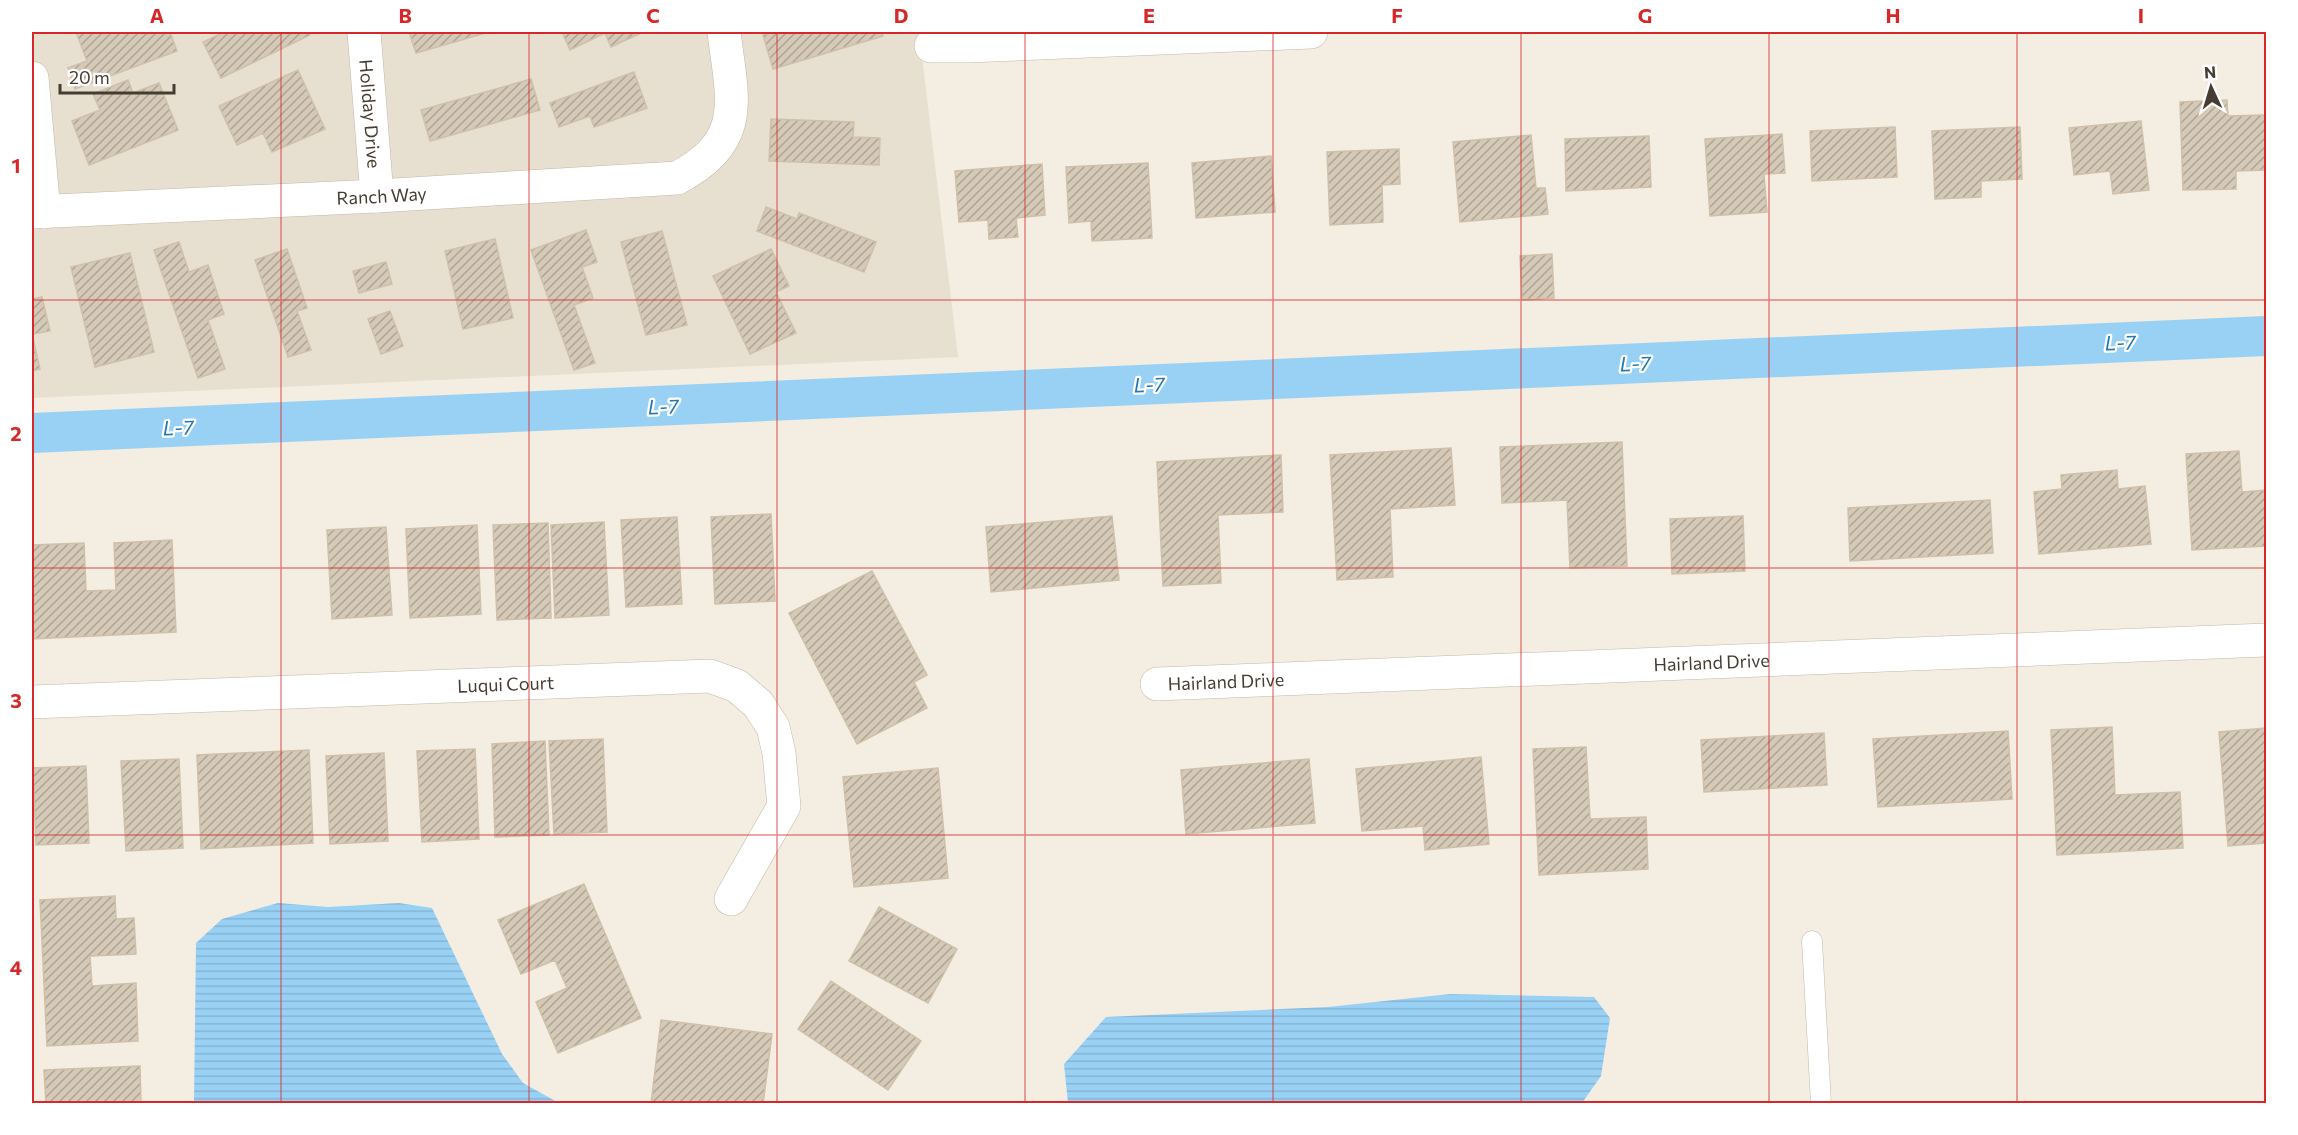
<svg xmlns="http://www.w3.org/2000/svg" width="2298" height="1135" viewBox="0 0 2298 1135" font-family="Commissioner,sans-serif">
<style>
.residential{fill:#e7dfd0}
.water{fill:url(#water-rules)}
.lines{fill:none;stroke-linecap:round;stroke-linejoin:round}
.canal{stroke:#99d1f5;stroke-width:40}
.building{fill:url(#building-hatch);stroke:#d0c0aa;stroke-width:1.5}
.lane-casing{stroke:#c2b8a7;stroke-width:21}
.street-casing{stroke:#c2b8a7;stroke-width:34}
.lane{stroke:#fff;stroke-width:20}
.street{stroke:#fff;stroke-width:33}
.grid{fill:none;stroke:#d62828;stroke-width:1.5;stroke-opacity:0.55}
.labels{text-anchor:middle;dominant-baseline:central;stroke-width:4.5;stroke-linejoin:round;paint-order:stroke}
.street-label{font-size:18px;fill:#453d32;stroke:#fff}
.water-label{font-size:20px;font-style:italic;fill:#2478af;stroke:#fff}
.neatline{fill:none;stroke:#d62828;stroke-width:2}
.grid-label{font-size:20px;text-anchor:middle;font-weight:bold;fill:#d62828}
</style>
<defs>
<pattern id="water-rules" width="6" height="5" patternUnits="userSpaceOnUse" patternTransform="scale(1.5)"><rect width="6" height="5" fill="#99d1f5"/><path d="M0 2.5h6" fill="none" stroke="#85b4d2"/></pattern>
<pattern id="building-hatch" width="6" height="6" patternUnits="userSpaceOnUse" patternTransform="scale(1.5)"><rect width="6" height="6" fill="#d5c9b7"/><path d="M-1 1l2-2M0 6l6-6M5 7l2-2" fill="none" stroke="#afa495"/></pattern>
</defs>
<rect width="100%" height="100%" fill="#f3ede2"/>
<path class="residential" d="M32 32H919L958 357 32 398Z"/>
<path class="water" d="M278 903 328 907 399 903 432 908 502 1054 523 1083 559 1103H194L196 943 222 919Z
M1450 994 1594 997 1610 1018 1601 1076 1582 1103H1068L1064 1064 1106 1017 1328 1007Z"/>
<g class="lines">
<path class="canal" d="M32 433 2266 336"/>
</g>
<path class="building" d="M76 32H170L177 51 75 89 68 68 87 61Z
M224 32H308L310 35 221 78 203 42Z
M409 32H489L416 53Z
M562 32H643L611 47 605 33 570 50Z
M775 32H881L883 36 773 69 763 35Z
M298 70 325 129 272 152 263 133 237 145 219 106Z
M634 72 647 108 594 127 590 116 559 127 550 103Z
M531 79 540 110 430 141 421 110Z
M128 80 133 93 159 83 178 130 89 165 72 121 100 110 93 94Z
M2227 100 2228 116 2265 115 2266 170 2236 171V189L2183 190 2180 102Z
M771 119 854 122 853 137 880 138 879 165 769 161Z
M2141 121 2149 190 2113 194 2110 171 2074 175 2069 128Z
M1895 127 1897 177 1812 181 1810 131Z
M2020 127 2022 179 1981 181V197L1935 199 1932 131Z
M1782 134 1785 173 1764 174 1767 212 1710 216 1705 139Z
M1531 135 1536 188H1545L1548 214 1460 222 1453 142Z
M1649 136 1651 187 1566 191 1565 139Z
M1399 149 1400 184 1382 185 1383 222 1330 225 1327 152Z
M1271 156 1275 212 1196 218 1192 163Z
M1148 163 1152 238 1092 241 1091 221 1069 223 1066 167Z
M1042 164 1045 215 1016 218 1018 237 989 239 988 220 959 222 955 171Z
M766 207 797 219 799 213 876 242 864 272 757 231Z
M586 230 597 262 582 267 593 298 574 305 595 363 574 370 531 250Z
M662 231 687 325 646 335 621 242Z
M495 239 513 318 463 329 445 251Z
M179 242 189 272 208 265 224 314 208 320 225 369 198 378 154 250Z
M287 249 307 308 297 311 311 350 288 357 255 260Z
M771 249 789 286 776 292 796 333 750 354 713 276Z
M130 253 154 352 95 367 71 267Z
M1552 254 1554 298 1522 300 1520 256Z
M386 262 392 284 359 293 353 271Z
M42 297 50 331 32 334 40 369 32 371V299Z
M390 311 403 346 381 354 368 319Z
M1622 442 1627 566 1570 568 1567 500 1502 503 1500 447Z
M1451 448 1455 505 1390 509 1393 577 1337 580 1330 455Z
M2239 451 2242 492 2266 490V546L2192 550 2186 454Z
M1281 455 1283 512 1218 515 1221 583 1163 586 1157 462Z
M2117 470 2118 489 2145 486 2151 544 2039 554 2034 492 2062 489 2061 475Z
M1990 500 1993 553 1850 561 1848 508Z
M771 514 775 601 715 604 711 517Z
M1112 516 1119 580 991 592 986 527Z
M1743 516 1745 571 1672 574 1670 519Z
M677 517 682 604 626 607 621 520Z
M604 522 609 615 555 618 551 525Z
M548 523 551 618 497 620 493 525Z
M477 525 481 614 410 618 406 529Z
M386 527 392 615 332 619 327 530Z
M172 540 176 632 32 639V545L84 543 86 591 116 590 114 543Z
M872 571 927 675 914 682 927 708 857 744 789 613Z
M2112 727 2115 795 2180 792 2183 848 2057 855 2051 730Z
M2266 728V843L2228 846 2219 732Z
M2008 731 2012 799 1878 807 1873 739Z
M1824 733 1827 785 1704 792 1701 740Z
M603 739 607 832 554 834 549 741Z
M545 741 549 835 495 837 492 744Z
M1586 747 1590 819 1646 817 1648 869 1539 875 1533 749Z
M475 749 479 839 422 842 417 751Z
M309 750 313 843 201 849 197 755Z
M384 753 388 841 330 844 326 756Z
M1481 757 1489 844 1425 850 1423 826 1362 831 1356 769Z
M179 759 183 848 126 851 121 761Z
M1309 759 1315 823 1186 834 1181 770Z
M86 766 89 843 36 845 33 768Z
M938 768 948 878 854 887 843 777Z
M584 884 641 1018 558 1053 536 1002 567 988 555 960 521 974 498 920Z
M115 896 116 919 134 918 136 954 90 956 92 986 136 983 138 1041 47 1046 40 900Z
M879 907 957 949 928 1003 849 961Z
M831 981 921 1041 888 1090 798 1029Z
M661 1020 772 1034 763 1104H651Z
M140 1066 141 1104H46L44 1070Z"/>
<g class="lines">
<defs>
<path id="lane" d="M1812 941 1821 1104"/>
<g id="street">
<path id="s1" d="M364 32 377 196"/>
<path d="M931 46H967L1311 32"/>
<path d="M32 78 44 212"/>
<path id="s2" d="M32 212 377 196 677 178C748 141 732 99 724 32"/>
<path id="s3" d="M1157 684 2266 640"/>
<path id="s4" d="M32 702 710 676 737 686 758 704 773 727 779 753 784 806 731 899"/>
</g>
</defs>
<use href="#lane" class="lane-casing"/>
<use href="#street" class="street-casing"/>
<use href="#lane" class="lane"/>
<use href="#street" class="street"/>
</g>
<path class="grid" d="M281 32V1104M529 32V1104M777 32V1104M1025 32V1104M1273 32V1104M1521 32V1104M1769 32V1104M2017 32V1104M32 300H2266M32 568H2266M32 835H2266"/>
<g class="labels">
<g class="street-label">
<text stroke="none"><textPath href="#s1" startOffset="82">Holiday Drive</textPath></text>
<text stroke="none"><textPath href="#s2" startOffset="350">Ranch Way</textPath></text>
<text stroke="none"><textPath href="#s3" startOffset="555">Hairland Drive</textPath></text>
<text stroke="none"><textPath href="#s3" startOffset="69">Hairland Drive</textPath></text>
<text stroke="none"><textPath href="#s4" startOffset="474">Luqui Court</textPath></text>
</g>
<g class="water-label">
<text transform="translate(2120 342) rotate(-2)">L-7</text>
<text transform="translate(1635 363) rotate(-2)">L-7</text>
<text transform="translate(1149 384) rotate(-2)">L-7</text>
<text transform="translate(663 406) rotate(-2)">L-7</text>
<text transform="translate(178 427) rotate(-2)">L-7</text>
</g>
</g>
<rect width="2298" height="1135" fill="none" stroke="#ffffff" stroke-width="66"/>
<g transform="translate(2211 87) rotate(356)" stroke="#ffffff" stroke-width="4.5" paint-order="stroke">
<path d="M0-4.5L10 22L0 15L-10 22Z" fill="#453d32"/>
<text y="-9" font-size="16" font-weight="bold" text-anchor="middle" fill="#453d32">N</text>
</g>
<path d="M60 84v9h114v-9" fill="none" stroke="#453d32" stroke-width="3"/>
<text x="69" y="84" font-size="18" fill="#453d32" stroke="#ffffff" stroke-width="4.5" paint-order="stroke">20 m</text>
<rect x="33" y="33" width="2232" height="1069" class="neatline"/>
<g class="grid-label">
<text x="157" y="23">A</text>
<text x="405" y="23">B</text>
<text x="653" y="23">C</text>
<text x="901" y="23">D</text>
<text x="1149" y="23">E</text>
<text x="1397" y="23">F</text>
<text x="1645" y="23">G</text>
<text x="1893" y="23">H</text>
<text x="2141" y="23">I</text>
<text x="16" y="173">1</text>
<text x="16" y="441">2</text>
<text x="16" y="708">3</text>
<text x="16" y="975">4</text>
</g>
</svg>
